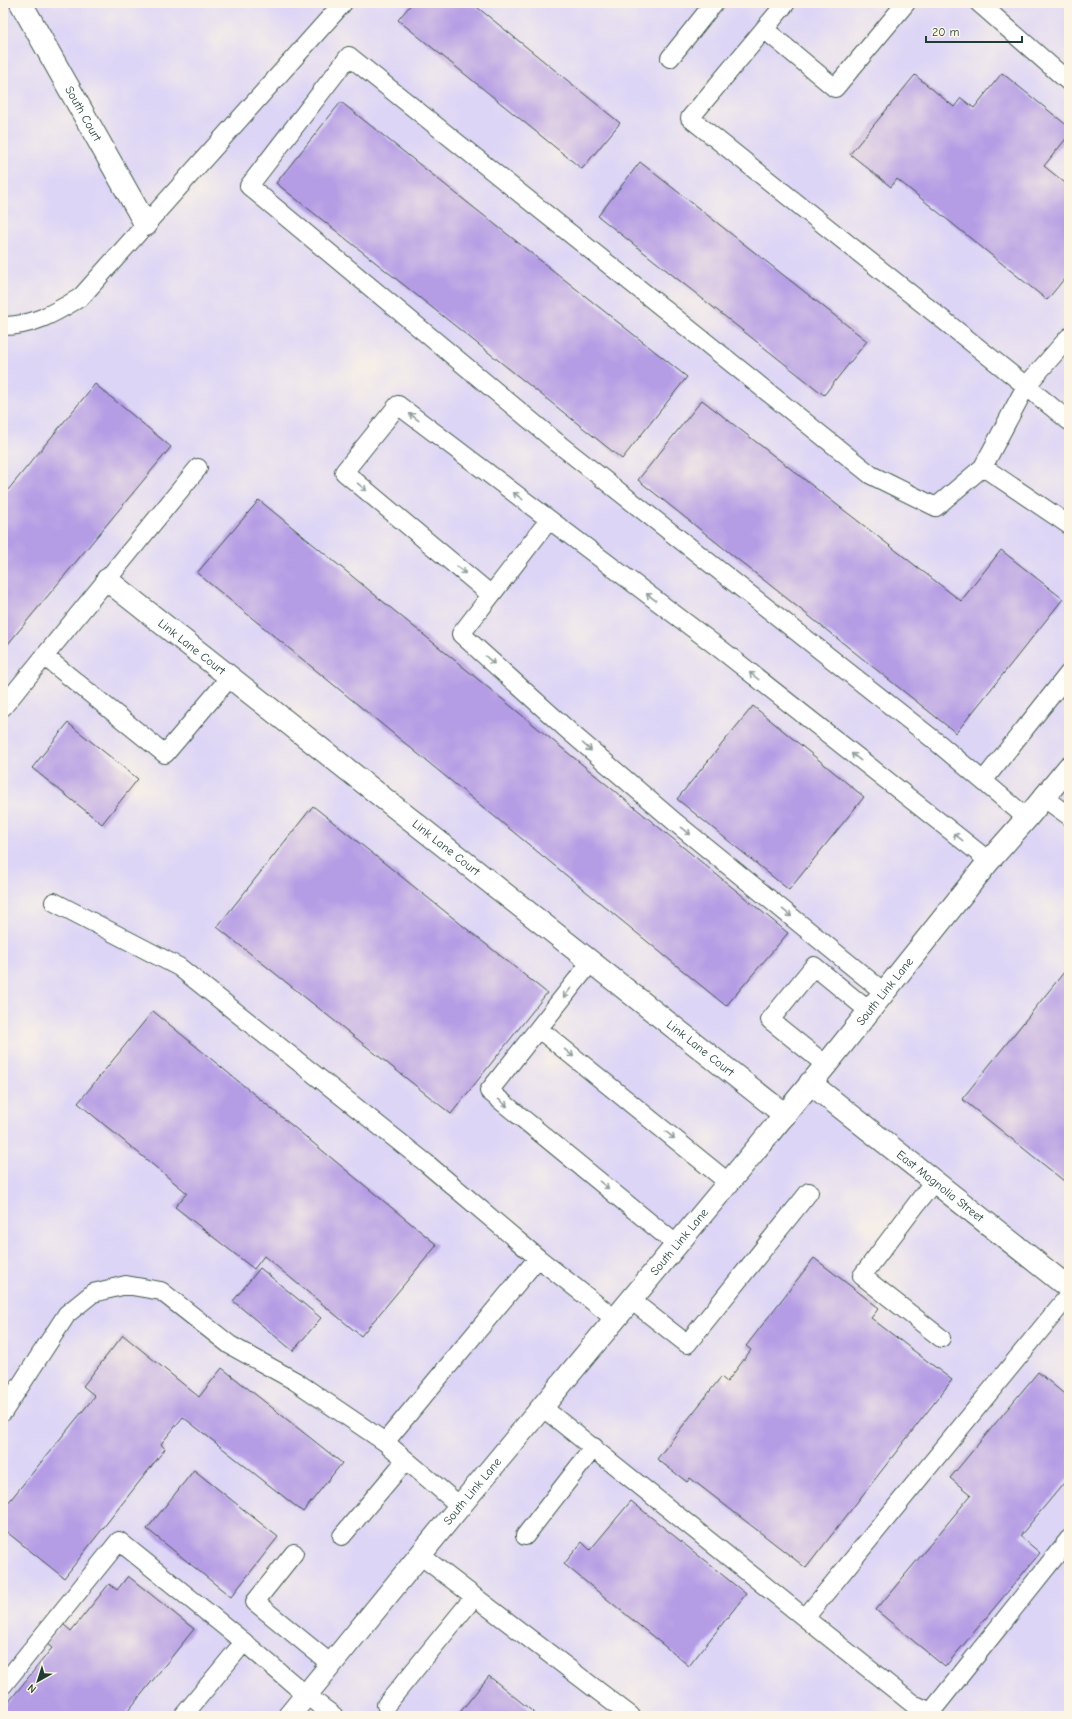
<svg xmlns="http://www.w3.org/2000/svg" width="1072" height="1719" viewBox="0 0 1072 1719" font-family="'Comic Neue',sans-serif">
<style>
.built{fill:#ddd5f6}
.building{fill:#b59de5}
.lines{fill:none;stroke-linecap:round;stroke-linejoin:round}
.service-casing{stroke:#3f564a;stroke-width:20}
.minor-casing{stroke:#3f564a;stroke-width:24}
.service{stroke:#fff;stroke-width:18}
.minor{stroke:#fff;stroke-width:22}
.oneway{stroke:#8f9e9a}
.labels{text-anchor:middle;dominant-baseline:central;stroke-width:3;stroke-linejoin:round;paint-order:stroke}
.street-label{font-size:12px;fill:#1f3d34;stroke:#fcf5e5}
</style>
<rect width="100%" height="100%" fill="#fcf5e5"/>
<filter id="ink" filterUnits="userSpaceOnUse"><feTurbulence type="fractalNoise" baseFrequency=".025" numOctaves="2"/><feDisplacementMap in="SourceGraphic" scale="8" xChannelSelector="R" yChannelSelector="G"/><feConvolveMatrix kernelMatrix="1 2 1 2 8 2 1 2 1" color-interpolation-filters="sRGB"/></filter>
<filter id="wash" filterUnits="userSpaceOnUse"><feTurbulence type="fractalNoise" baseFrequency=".012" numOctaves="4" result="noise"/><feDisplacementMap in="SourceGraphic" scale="16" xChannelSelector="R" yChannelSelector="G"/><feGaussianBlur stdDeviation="0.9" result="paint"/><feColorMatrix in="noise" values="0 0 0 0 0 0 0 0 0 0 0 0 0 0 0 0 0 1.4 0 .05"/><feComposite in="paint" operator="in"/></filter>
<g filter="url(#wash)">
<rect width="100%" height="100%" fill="#f2e3c6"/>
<path class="built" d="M3 3H1063L1069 8V1716H3Z"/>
<g id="blocks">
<path class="building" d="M412 3H472L620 123 582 169 398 20Z
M1002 73 1069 127V135L1044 166 1069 186V273L1047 300 897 179 891 187 850 154 915 75 954 107 961 98 974 108Z
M341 102 687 377 622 459 276 183Z
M640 162 867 341 824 395 598 216Z
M95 384 171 447 3 650V496Z
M702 400 961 601 1001 550 1063 599 956 733 638 480Z
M259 500 788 933 726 1006 197 573Z
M753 706 864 797 789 890 677 799Z
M68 723 138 779 102 824 32 768Z
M313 806 547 993 451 1114 217 927Z
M1069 966V1185L962 1099Z
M153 1011 437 1245 361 1336 264 1256 254 1269 175 1207 187 1193 78 1103Z
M814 1258 879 1308 871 1318 952 1380 806 1568 690 1478 687 1482 657 1459 721 1377 727 1382 751 1350 746 1346Z
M260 1268 321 1318 293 1351 233 1301Z
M123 1335 199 1397 222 1368 342 1463 303 1512 183 1417 161 1444 165 1449 64 1578 3 1529V1509L95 1396 83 1386Z
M1038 1372 1069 1398V1477L1020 1536 1040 1553 945 1667 876 1610 971 1495 950 1478Z
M194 1470 278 1537 231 1597 147 1529Z
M631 1501 746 1594 689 1666 564 1564 582 1542 590 1550Z
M128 1576 194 1629 124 1716H3V1709L52 1648 47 1644 63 1624 71 1631 109 1584 117 1590Z
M489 1676 538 1716H457Z"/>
</g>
</g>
<g filter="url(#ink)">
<use href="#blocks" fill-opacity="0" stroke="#3f564a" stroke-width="1"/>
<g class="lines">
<defs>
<path id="service" d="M786 3 690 118 1026 386 1069 337
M979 3 1069 82
M764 29 835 88 906 3
M670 58 714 3
M3 326C34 326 56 312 81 297L343 3
M983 467 1069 525
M549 520 461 634 570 732 676 823 885 993
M490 594 344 472 398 405 723 651 989 861
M44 656 165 754 231 676
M3 707 198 468
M983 781 1069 673
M1044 798 1069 816
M1027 818 938 743 560 445 249 186 349 56 871 475 936 507 983 467 1026 386 1069 421
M54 902 179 967 426 1163 538 1258
M591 962 489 1091 677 1245
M539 1029 729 1183
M826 1065 770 1020 814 966 869 1011
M934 1181 862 1276 941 1338
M631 1300 687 1344 809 1192
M542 1407 805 1618 1069 1295
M3 1412 67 1314 93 1293 126 1285 161 1291 230 1345 295 1381 385 1442
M460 1506 385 1442 538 1258 615 1319
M342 1536 406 1460
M525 1536 594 1447
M294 1553 255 1602 331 1664
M420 1555 631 1716
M805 1618 913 1704 931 1712 1069 1539
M3 1685 119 1541 244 1642
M386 1705 474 1597
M183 1716 244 1642 306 1695 334 1716"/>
<g id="minor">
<path id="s1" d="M21 3 146 225"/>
<path id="s2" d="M107 580 785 1115"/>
<path id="s3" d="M810 1083 1069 1288"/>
<path id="s4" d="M289 1716 460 1506 826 1065 989 861 1027 818 1069 767"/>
</g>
</defs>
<use href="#service" class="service-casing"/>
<use href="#minor" class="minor-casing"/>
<use href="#service" class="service"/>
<use href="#minor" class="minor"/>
</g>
<defs><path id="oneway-shaft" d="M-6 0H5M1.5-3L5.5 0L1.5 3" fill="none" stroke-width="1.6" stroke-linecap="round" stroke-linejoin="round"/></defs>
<g class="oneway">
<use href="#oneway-shaft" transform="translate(414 417) rotate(-143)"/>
<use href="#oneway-shaft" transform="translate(362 487) rotate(40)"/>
<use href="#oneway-shaft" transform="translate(518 496) rotate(-143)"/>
<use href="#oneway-shaft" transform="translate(461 570) rotate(40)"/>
<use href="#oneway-shaft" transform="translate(651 597) rotate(-143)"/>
<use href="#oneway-shaft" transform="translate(490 660) rotate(42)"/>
<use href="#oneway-shaft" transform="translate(754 676) rotate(-142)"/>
<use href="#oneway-shaft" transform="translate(587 747) rotate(41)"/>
<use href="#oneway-shaft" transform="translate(856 757) rotate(-142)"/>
<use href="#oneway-shaft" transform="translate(686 831) rotate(39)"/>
<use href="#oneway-shaft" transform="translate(958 837) rotate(-142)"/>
<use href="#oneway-shaft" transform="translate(787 913) rotate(39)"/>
<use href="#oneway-shaft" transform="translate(567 993) rotate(128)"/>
<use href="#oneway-shaft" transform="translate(569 1053) rotate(39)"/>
<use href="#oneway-shaft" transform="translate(503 1103) rotate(39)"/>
<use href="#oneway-shaft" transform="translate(670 1135) rotate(39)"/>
<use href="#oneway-shaft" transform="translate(604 1185) rotate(39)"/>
</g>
</g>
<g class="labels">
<g class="street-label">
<text stroke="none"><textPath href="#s1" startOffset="127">South Court</textPath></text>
<text stroke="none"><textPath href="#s2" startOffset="108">Link Lane Court</textPath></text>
<text stroke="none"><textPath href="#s2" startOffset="432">Link Lane Court</textPath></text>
<text stroke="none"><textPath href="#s4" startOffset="938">South Link Lane</textPath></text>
<text stroke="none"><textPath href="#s2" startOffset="756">Link Lane Court</textPath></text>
<text stroke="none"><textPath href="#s3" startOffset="166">East Magnolia Street</textPath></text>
<text stroke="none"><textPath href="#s4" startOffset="614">South Link Lane</textPath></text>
<text stroke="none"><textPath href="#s4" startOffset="290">South Link Lane</textPath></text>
</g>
</g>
<rect width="1072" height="1719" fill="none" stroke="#fcf5e5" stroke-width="16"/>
<g transform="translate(38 1681) rotate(219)" stroke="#fcf5e5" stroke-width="3" paint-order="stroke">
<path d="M0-3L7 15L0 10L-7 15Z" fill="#1f3d34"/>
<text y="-6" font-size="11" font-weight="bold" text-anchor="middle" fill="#1f3d34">N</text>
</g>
<path d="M926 36v6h96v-6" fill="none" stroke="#1f3d34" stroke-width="2"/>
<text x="932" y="36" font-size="12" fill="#1f3d34" stroke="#fcf5e5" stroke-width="3" paint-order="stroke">20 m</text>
</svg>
